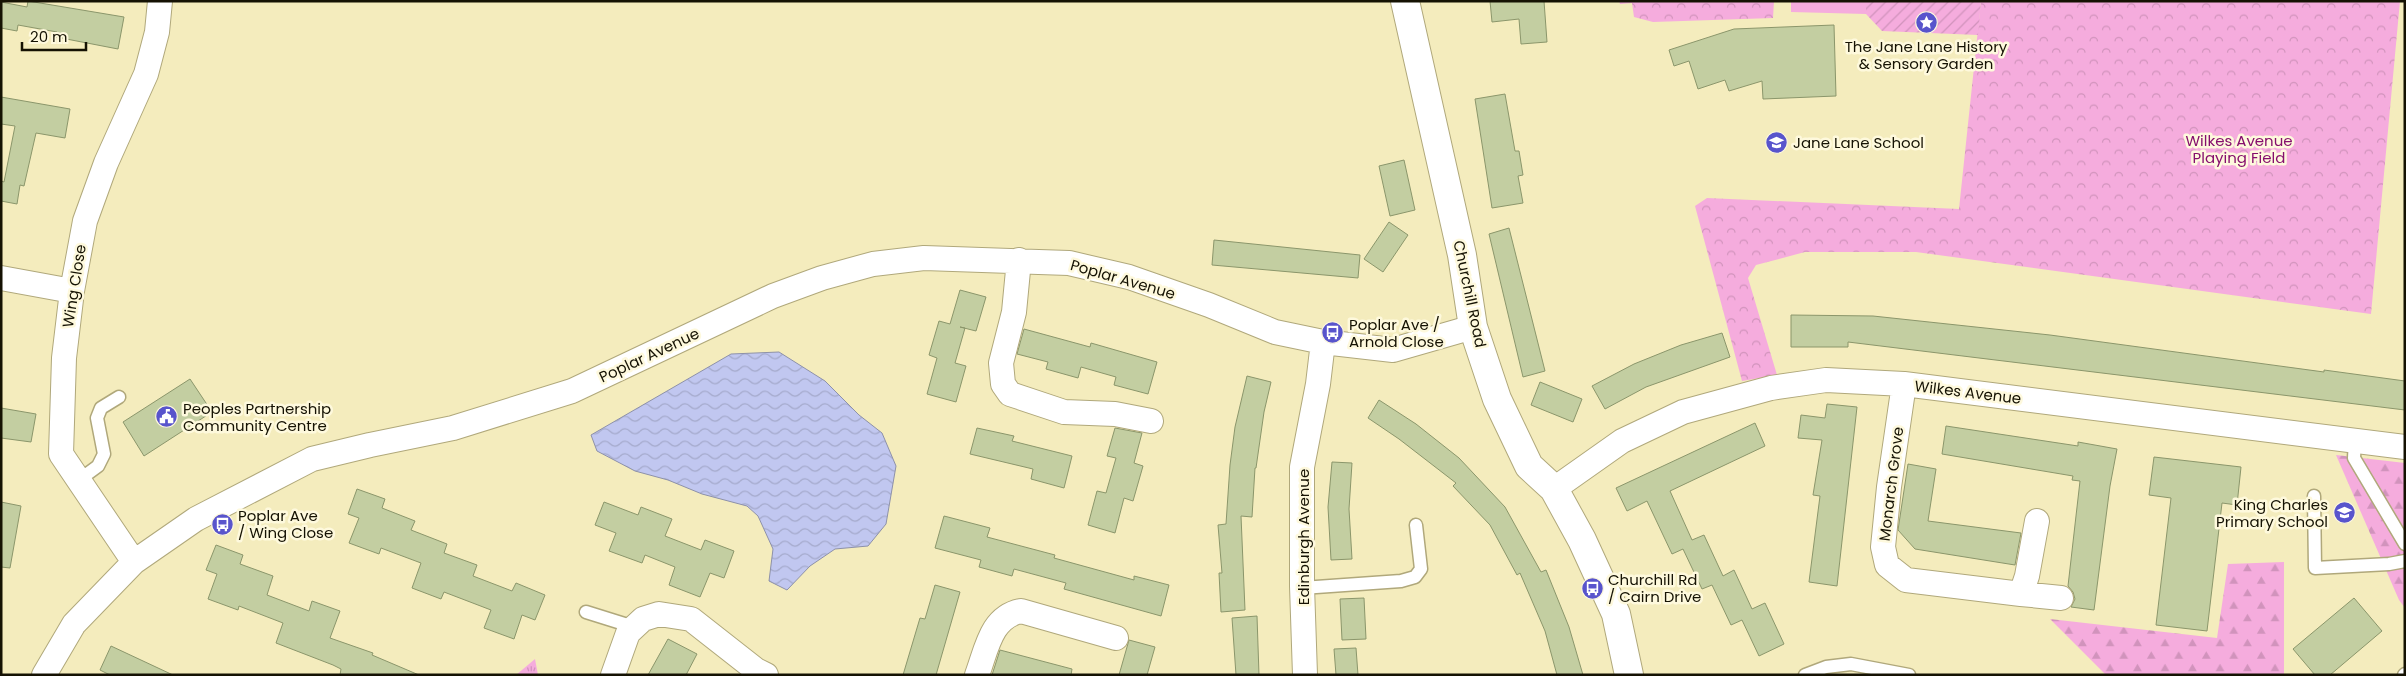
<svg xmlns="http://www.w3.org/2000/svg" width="2406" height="676" viewBox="0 0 2406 676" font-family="Poppins,sans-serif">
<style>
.grass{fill:url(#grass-tufts)}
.forest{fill:url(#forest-firs)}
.park{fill:url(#park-crowns)}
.garden{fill:url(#garden-furrows)}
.pitch{fill:#f5acdd}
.water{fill:url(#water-waves);stroke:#8d91a9}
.building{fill:#c3cea1;stroke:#8b966b}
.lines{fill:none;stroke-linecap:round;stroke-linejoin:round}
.service-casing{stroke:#b0a87b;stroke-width:15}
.minor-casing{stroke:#b0a87b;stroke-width:26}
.tertiary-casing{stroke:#b0a87b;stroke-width:30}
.service{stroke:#fff;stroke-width:12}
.minor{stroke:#fff;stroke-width:24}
.tertiary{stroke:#fff;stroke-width:28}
.labels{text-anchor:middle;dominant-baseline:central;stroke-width:5;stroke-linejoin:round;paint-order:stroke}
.poi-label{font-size:15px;fill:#151203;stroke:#fef9dd;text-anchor:start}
.park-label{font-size:15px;fill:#860f6d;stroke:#fef9dd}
.street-label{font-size:15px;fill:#151203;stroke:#fef9dd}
</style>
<defs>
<pattern id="grass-tufts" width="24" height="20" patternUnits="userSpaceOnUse" patternTransform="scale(1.25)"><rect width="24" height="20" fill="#f5acdd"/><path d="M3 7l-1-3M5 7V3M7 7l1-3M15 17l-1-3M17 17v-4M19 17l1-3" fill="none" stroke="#d193bc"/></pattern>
<pattern id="forest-firs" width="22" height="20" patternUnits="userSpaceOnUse" patternTransform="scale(1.25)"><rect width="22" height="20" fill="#f5acdd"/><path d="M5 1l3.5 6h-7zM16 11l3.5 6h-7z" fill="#d193bc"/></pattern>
<pattern id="park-crowns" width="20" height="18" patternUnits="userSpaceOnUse" patternTransform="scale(1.25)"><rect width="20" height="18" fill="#f5acdd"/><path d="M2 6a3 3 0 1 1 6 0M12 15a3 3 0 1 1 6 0" fill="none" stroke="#d193bc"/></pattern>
<pattern id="garden-furrows" width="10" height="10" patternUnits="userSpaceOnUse" patternTransform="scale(1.25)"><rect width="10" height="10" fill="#f5acdd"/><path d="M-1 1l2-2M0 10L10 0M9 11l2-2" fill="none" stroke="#d193bc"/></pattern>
<pattern id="water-waves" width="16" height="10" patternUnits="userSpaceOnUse" patternTransform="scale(1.25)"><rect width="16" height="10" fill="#c1c7f0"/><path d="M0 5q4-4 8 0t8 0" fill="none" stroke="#a5aacc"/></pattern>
</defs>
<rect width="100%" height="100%" fill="#f4ecbd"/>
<path class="grass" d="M535 659 538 675H516Z"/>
<path class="forest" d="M2336 455 2405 463V608L2399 600Z
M2284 562V675H2106L2050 619 2217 638 2228 564Z"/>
<path class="park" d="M1619 1H1774L1773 18 1653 22 1634 17 1632 3 1620 4Z
M1981 1H2400L2371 314 1916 252H1805L1756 265 1748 278 1777 375 1742 381 1695 206 1707 198 1959 209Z"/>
<path class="garden" d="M1866 1H1981L1978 35 1882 31 1866 14Z"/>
<path class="pitch" d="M1791 1H1866V14L1791 12Z"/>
<path class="water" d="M779 352 825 381 859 415 882 433 896 466 886 524 868 546 835 549 810 566 787 590 769 581 773 549 758 516 747 506 702 494 668 480 635 471 597 451 591 435 731 354Z"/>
<path class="building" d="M28 1 124 17 118 49 56 37 57 32 18 25 17 31 1 28V2L27 7Z
M1490 1H1544L1547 42 1521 44 1519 19 1492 22Z
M1834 25 1836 96 1763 99 1762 81 1729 91 1725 80 1698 89 1689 61 1674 66 1669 50 1734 29Z
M1505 94 1515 151H1519L1523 175 1518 176 1523 203 1492 208 1475 99Z
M1 97 70 109 65 138 36 133 24 186 20 185 17 204 1 201V181L4 182 15 126 1 124Z
M1404 160 1415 210 1390 216 1379 166Z
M1389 222 1408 235 1383 272 1364 259Z
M1509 228 1545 371 1523 377 1489 234Z
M1214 240 1360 255 1358 278 1212 265Z
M960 290 986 297 976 331 960 327 965 328 955 363 966 366 956 402 927 394 937 358 929 355 939 321 950 324Z
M1791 315 1873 316 2050 335 2324 372V370L2405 381V410L1848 342V347H1791Z
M1024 329 1090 347 1091 343 1157 362 1148 394 1114 385 1116 377 1081 367 1078 378 1046 369 1048 362 1017 354Z
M1722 333 1730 357 1646 387 1605 409 1592 386 1634 364 1681 345Z
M1247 376 1271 382 1264 412 1256 468H1255L1252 517 1241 516 1245 610 1221 612 1219 573H1222L1218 525 1226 524 1230 465 1235 427Z
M190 379 212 412 144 456 123 422Z
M1540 382 1582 399 1573 422 1531 405Z
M1379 400 1416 424 1459 458 1505 507 1541 572 1546 570 1569 627 1583 675H1557L1545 631 1520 573 1517 575 1490 525 1453 486 1456 483 1399 439 1368 418Z
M1827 404 1857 407 1837 586 1809 582 1820 496 1813 495 1822 440 1798 438 1801 415 1825 418Z
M1 408 36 414 31 442 1 438Z
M1755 423 1765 446 1670 491 1692 540 1704 535 1723 576 1734 570 1752 609 1765 603 1784 644 1759 656 1742 620 1731 625 1712 585 1702 589 1683 549 1672 554 1647 501 1627 511 1616 488Z
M1946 426 2078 446V442L2117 449 2110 486 2094 610 2071 607 2075 599 2073 592 2068 586 2080 481 2072 480 2073 476 1942 454Z
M977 428 1014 436 1012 441 1072 456 1064 488 1031 479 1033 469 970 454Z
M1115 428 1142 433 1134 463 1143 466 1133 501 1124 498 1115 533 1088 525 1097 491 1106 493 1116 458 1107 456Z
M2154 457 2241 467 2237 505 2222 503 2207 631 2156 625 2171 498 2149 495Z
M1332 462 1352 463 1349 509 1352 559 1331 560 1328 507Z
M1908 464 1936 469 1928 521 2021 533 2015 565 1915 549 1898 530Z
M357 489 385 499 382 508 415 521 411 530 447 544 444 553 477 565 473 576 512 591 516 583 545 595 535 620 522 615 514 639 484 628 491 610 444 592 441 599 412 588 421 563 381 548 379 554 349 543 359 518 348 514Z
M1 502 21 506 10 568 1 567Z
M604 502 638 515 641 507 672 519 665 536 701 550 705 540 734 551 724 578 710 573 700 597 669 585 675 567 645 555 642 563 609 551 616 533 595 525Z
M944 516 990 528 987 537 1055 555 1054 558 1134 580V576L1169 585 1161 616 1064 589 1066 583 1014 569 1012 576 979 567 981 560 935 548Z
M216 545 243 555 240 564 273 576 267 595 309 611 312 601 340 611 330 638 373 653 372 655 419 675H340L341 669 333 665 276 643 283 623 239 606 238 610 208 599 217 574 206 570Z
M935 585 960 592 936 675H903L920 618 925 619Z
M1364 598 1366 639 1342 640 1340 599Z
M2354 598 2382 631 2330 675H2315L2293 649Z
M1257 616 1259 675H1236L1232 618Z
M668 639 697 654 686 675H648Z
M1129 640 1155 647 1147 675H1119Z
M111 646 173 675H110L100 670Z
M1356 648 1358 675H1336L1334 649Z
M1000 650 1072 669 1071 675H992Z"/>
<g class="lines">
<defs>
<path id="service" d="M2355 440 2354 458 2405 544
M79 480 98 466 104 454 97 418 101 408 119 397
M2314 496 2315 568 2389 564 2405 561
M1302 588 1401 581 1415 577 1421 569 1416 525
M586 612 634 627
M1805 675 1826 667 1851 664 1909 675
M2404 675 2405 674"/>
<path id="minor" d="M1019 260 1014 312 1001 363 1003 384 1010 394 1064 412 1115 414 1151 421
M1 278 72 291
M1904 384 1889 487 1883 547 1887 565 1906 580 2021 594 2027 576 2037 521
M1554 489 1622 441 1683 412 1771 388 1826 380 1904 384 2405 447
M134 562 61 454 64 358 72 291 85 221 106 163 146 74 157 32 160 1
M2021 594 2061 598
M44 675 74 624 134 562 196 519 312 459 370 445 453 428 572 391 773 296 822 278 873 264 924 258 1069 263 1129 277 1209 305 1275 332 1323 342 1393 350 1473 327
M613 675 628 633 643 619 659 614 691 619 756 670 766 675
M977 675C987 648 991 617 1021 611L1116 638
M1305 675 1302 586V467L1318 384 1323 342"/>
<path id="tertiary" d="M1405 1 1462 255 1473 327 1497 399 1529 466 1554 489 1582 540 1616 614 1629 675"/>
</defs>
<use href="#service" class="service-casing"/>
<use href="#minor" class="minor-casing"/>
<use href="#tertiary" class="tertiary-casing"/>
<use href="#service" class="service"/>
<use href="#minor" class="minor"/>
<use href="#tertiary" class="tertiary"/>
</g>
<defs>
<symbol id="sight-disc" viewBox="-11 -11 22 22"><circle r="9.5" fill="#5854cc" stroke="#fef9dd"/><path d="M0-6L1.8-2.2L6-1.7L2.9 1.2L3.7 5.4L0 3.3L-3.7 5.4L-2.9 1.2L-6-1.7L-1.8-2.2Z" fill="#fff"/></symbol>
<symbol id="school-disc" viewBox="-11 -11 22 22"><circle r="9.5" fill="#5854cc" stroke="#fef9dd"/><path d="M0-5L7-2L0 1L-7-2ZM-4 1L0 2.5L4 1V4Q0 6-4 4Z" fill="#fff"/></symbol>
<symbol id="bus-disc" viewBox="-11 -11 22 22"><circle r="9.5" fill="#5854cc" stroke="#fef9dd"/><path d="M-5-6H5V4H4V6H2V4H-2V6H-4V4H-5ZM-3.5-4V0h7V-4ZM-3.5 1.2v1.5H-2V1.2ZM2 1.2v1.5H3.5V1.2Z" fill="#fff"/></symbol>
<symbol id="civic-disc" viewBox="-11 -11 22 22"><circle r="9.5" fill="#5854cc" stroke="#fef9dd"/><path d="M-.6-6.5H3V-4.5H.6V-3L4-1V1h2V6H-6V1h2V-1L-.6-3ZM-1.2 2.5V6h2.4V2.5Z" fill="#fff"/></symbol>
</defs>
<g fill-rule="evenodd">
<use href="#sight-disc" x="1914" y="10" width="25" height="25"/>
<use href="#school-disc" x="1764" y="130" width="25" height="25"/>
<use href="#bus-disc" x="1320" y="320" width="25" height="25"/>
<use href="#civic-disc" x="154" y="404" width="25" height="25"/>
<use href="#school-disc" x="2332" y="500" width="25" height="25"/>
<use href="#bus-disc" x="210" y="512" width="25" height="25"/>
<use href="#bus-disc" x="1580" y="576" width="25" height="25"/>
</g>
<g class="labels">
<g class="poi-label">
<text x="1926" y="46" text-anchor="middle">The Jane Lane History<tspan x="1926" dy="17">&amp; Sensory Garden</tspan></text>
<text x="1793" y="142">Jane Lane School</text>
<text x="1349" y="324">Poplar Ave /<tspan x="1349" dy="17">Arnold Close</tspan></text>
<text x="183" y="408">Peoples Partnership<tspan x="183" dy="17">Community Centre</tspan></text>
<text x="2328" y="504" text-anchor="end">King Charles<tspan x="2328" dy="17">Primary School</tspan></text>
<text x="238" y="515">Poplar Ave<tspan x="238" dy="17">/ Wing Close</tspan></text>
<text x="1608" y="579">Churchill Rd<tspan x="1608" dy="17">/ Cairn Drive</tspan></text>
</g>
<g class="park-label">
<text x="2239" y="140">Wilkes Avenue<tspan x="2239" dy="17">Playing Field</tspan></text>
</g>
<g class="street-label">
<text transform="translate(1123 279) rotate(16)">Poplar Avenue</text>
<text transform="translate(74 286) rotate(-81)">Wing Close</text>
<text transform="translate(1470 294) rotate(78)">Churchill Road</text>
<text transform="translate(649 355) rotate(-25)">Poplar Avenue</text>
<text transform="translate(1968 392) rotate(7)">Wilkes Avenue</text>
<text transform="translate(1891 484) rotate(-83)">Monarch Grove</text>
<text transform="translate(1303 537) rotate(-90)">Edinburgh Avenue</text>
</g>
</g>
<rect width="2406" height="676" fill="none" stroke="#151203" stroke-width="5"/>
<path d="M22 42v8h64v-8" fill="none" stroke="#151203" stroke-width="2.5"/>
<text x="30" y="42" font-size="15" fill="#151203" stroke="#fef9dd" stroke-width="4" paint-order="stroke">20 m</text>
</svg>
